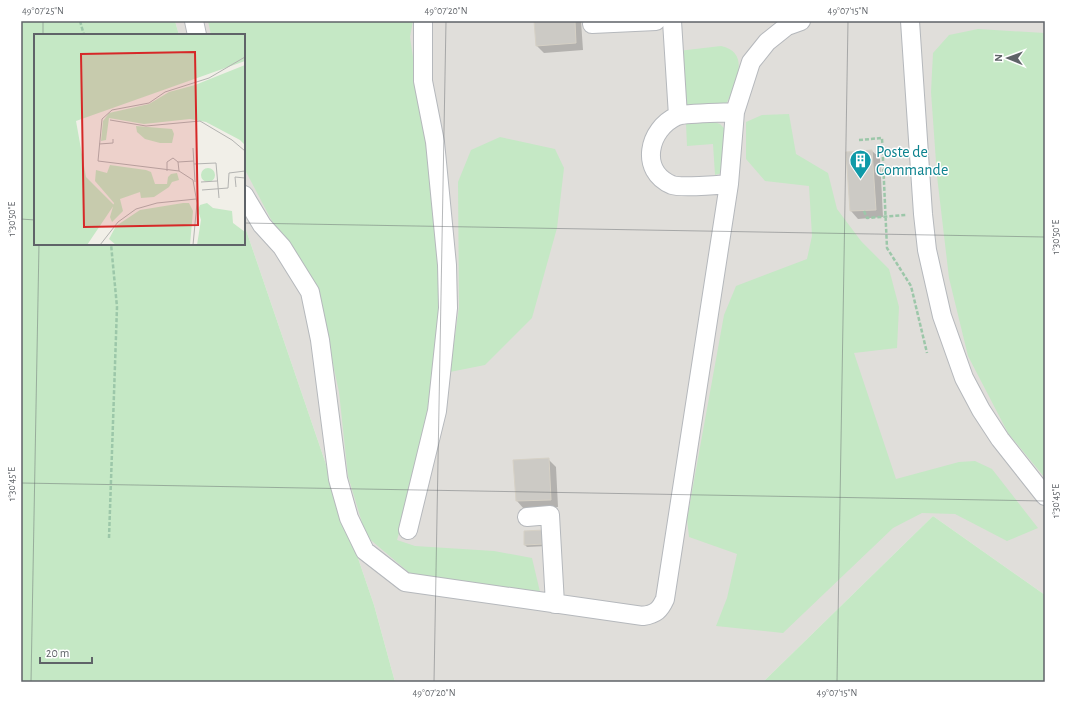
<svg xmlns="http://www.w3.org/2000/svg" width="1066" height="703" viewBox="0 0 1066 703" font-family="'Alegreya Sans',sans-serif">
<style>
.industrial{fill:#e0deda}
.green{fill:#c5e8c5}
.shadow{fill:#0003}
.building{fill:#cccac5;stroke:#d6d1c6}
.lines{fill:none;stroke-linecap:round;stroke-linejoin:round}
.minor-casing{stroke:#b5b8bc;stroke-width:20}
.path{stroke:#9cc7a9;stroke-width:2.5;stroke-dasharray:4 2;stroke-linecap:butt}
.minor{stroke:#fff;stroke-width:18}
.ticks{fill:none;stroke:#5f6368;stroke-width:1;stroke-opacity:0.45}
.labels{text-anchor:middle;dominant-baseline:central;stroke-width:3;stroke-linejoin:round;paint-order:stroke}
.culture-label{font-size:16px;fill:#0d838f;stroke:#fff;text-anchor:start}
.inset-road{fill:none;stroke:#b3b3b1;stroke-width:1}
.view{fill:#d62828;fill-opacity:0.15;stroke:#d62828;stroke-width:2}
.inset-edge{fill:none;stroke:#5f6368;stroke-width:2}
.neatline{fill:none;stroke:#5f6368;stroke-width:1.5}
.ticks-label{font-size:10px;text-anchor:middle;fill:#5f6368}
</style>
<rect width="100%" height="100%" fill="#f1efe8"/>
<path class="industrial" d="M175 21H1045V595L933 516 763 682H395L374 605 244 224V35H179Z"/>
<path class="green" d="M21 21H175L179 35H35V244H244V224L374 605 395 682H21Z
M208 21H413L410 37 427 152 441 263 440 324 419 465 397 540 415 546 494 551 532 558 540 592 412 575 366 536 348 476 339 392 317 290 275 227 244 168V35H211Z
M978 29 1045 33V478L1008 433 968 356 949 278 937 176 931 92 933 53 949 35Z
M721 46C752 52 735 87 726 104L684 108 678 51Z
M789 114 796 154 828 173 837 209 861 241 889 269 899 307 897 348 854 353 896 479 959 462 975 461 992 469 1038 528 1007 541 955 514 922 513 893 528 783 633 716 626 727 598 737 554 689 537 687 519 724 315 736 286 807 259 812 236 809 186 765 181 746 159V122L762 115Z
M714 122 720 124 725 129 722 173 715 175 713 144 687 146 686 124Z
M500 137 555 149 564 168 557 228 532 318 485 365 450 372 459 307 458 182 471 150Z
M933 516 1045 595V682H763Z"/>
<path class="shadow" d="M535 21H581L583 50 544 53 537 46Z
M872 151 880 158 883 217 858 219 851 211 847 153Z
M548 459 556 467 558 507 524 509 517 501 514 461Z
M544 531 547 546 527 547 525 545Z"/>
<path class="building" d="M534 21H575L576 43 536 46Z
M872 150 876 210 850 211 846 152Z
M549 458 551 500 516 501 513 460Z
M544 530 545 544 524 545V531Z"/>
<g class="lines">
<defs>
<path id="minor" d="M194 21 197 35
M672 21 678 116
M910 21 923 214 927 250 942 316 964 378 981 410 1000 439 1045 496
M592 24 656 21
M729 184C718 185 680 188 672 185 639 171 648 129 677 116 685 113 724 113 735 112
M244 195 262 225 282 247 310 292 320 340 338 479 349 518 365 551 405 582 643 616C656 614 660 610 665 599L729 184 735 112 751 62 767 42 787 26 801 21
M527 517 550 515 555 604
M408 530 437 411 448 308 447 265 435 142 423 81V21"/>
</defs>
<use href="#minor" class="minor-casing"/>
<path class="path" d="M80 21 84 35
M859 140 882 138 887 248 911 286 927 353
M883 168H903
M864 211 867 218 906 215
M109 538 117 307 111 244"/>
<use href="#minor" class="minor"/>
</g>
<path class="ticks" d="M43 35V21M21 219 35 220M244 223 1045 237M21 483 1045 501M31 682 39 244M434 682 446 21M837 682 848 21"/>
<defs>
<symbol id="building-pin" viewBox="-11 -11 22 30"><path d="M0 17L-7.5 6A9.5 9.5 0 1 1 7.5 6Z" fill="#0f9aa8" stroke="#fff"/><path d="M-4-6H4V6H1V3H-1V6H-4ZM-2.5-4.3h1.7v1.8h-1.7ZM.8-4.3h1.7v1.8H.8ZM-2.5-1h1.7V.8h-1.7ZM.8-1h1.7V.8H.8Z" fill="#fff"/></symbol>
</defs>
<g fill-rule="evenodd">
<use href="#building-pin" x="848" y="148" width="25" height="34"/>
</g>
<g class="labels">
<g class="culture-label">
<text x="876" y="152">Poste de<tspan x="876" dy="18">Commande</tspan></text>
</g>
</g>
<g transform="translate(34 34)">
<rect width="211" height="211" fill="#f1efe8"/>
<path d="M0 0H211V27L42 87 52 143 80 171 53 211H0ZM211 31V111L206 106 172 88 156 85 110 90 75 84 72 106 67 107 69 87 75 79 115 70 135 58 161 51ZM102 92 138 95 140 100 138 109H126L111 105 103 98ZM76 131 112 136 117 138 121 150H133L134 143 137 140 143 139 145 146 138 148 135 153 120 163 107 164 106 158 86 165 89 177 78 188 76 183 80 169 61 147 62 136 73 139ZM167 141a7 7 0 1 1 14 0a7 7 0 1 1-14 0ZM149 169H155L159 177 156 211H82L75 205 82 192 106 176ZM173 169 179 174 198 177 199 189 211 198V211H163L167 186 164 176 166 171Z" fill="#c5e8c5"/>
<path class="inset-road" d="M76 86 112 92 166 87 198 106 211 117M65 110 79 109V105M159 114 161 148M144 128 160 127M160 130 182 129 185 164M133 137V128L139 124 144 128 145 137M167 148 183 147M202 153 201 143 211 144M168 156 194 154 195 139 211 137M66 211 84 188 102 175 123 169 162 165M159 211 163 169 159 146 145 137 64 127 68 85 78 76 115 69 131 58 175 44 211 23"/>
<path class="view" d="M161 18 164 191 50 193 47 20Z"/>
<rect width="211" height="211" class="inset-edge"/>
</g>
<rect width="1066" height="703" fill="none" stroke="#ffffff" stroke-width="44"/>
<g transform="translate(1008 58) rotate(271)" stroke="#ffffff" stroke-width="3" paint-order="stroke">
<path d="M0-3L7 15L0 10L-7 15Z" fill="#5f6368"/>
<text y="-6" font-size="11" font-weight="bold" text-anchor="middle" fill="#5f6368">N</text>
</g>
<path d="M40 657v6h52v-6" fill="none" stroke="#5f6368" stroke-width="2"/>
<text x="46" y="657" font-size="12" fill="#5f6368" stroke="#ffffff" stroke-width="3" paint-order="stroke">20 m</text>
<rect x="22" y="22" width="1022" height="659" class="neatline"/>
<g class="ticks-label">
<text x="43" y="14">49°07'25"N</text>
<text x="446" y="14">49°07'20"N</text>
<text x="848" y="14">49°07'15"N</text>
<text transform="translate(11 219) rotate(-90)" y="4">1°30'50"E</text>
<text transform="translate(1055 237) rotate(-90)" y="4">1°30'50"E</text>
<text transform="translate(11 484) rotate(-90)" y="4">1°30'45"E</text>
<text transform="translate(1055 501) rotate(-90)" y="4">1°30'45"E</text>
<text x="434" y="696">49°07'20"N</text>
<text x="837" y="696">49°07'15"N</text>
</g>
</svg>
